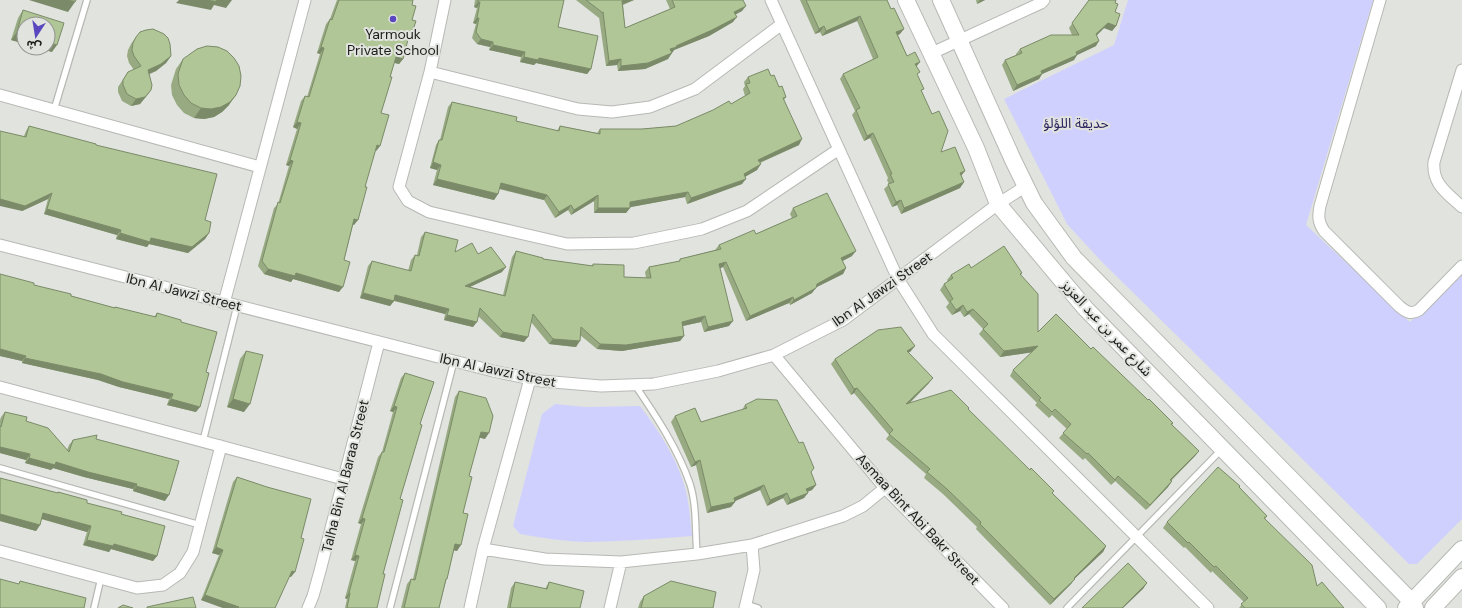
<svg xmlns="http://www.w3.org/2000/svg" width="1462" height="608" viewBox="0 0 1462 608" font-family="'DM Sans','Noto Sans Arabic',sans-serif">
<style>
.green{fill:#d0d0ff}
.lines{fill:none;stroke-linecap:round;stroke-linejoin:round}
.lane-casing{stroke:#b7b9b4;stroke-width:8}
.street-casing{stroke:#b7b9b4;stroke-width:13}
.secondary-casing{stroke:#b7b9b4;stroke-width:18}
.lane{stroke:#fff;stroke-width:5.5}
.street{stroke:#fff;stroke-width:11}
.secondary{stroke:#fff;stroke-width:16}
.wall{fill:#97aa81}
.shaded-wall{fill:#7b8b69}
.building{fill:#b0c696;stroke:#7b8b69}
.poi-dot{fill:#5a47bf;stroke:#e1e3de;stroke-width:1.5}
.labels{text-anchor:middle;dominant-baseline:central;stroke-width:4;stroke-linejoin:round;paint-order:stroke}
.poi-label{font-size:14px;fill:#1c1c1b;stroke:#e1e3de}
.park-label{font-size:14px;fill:#2d2560;stroke:#e1e3de}
.street-label{font-size:14px;fill:#1c1c1b;stroke:#e1e3de}
</style>
<rect width="100%" height="100%" fill="#e1e3de"/>
<path class="green" d="M1128 0H1373L1306 225 1410 322 1462 270V519L1417 564H1409L1102 262 1067 224 1004 99 1114 45Z
M555 404 585 407 640 406C658 430 675 455 684 484 689 500 690 518 692 536 658 539 625 541 591 542 567 542 543 538 520 534L513 526 542 414Z"/>
<g class="lines">
<defs>
<path id="lane" d="M54 110 87 0
M635 385C656 416 678 449 690 484 697 506 695 531 697 554
M203 441 237 306
M0 468 200 525
M746 604 758 608
M94 608 101 578
M390 608 454 361
M1067 608 1222 449"/>
<path id="street" d="M445 0 430 72 399 187 408 201 429 212 567 244 634 243 702 229 747 211 839 149
M771 0 898 279 933 334 1208 608
M1380 0 1320 206C1318 216 1318 222 1324 231L1399 306C1406 312 1411 315 1419 310L1462 266
M932 53 1041 3 1044 0
M1462 70 1434 162C1432 184 1447 193 1462 207
M430 72 578 109 612 112 650 107 695 89 782 24
M0 95 260 167
M0 245 493 371 541 381 601 386 654 384 718 371 774 355 843 320 998 204 1026 186
M224 303 305 0
M774 355 885 488 1003 608
M0 387 343 479
M483 549 545 559 621 562 697 554 752 545 843 516 863 506 885 488
M0 551 137 588 163 585 180 573 193 552 221 446
M308 608 313 596 320 571 379 342
M470 608 483 549 530 379
M610 608 621 562
M745 608 754 570 752 545"/>
<path id="secondary" d="M906 0 976 148 998 204 1085 308 1378 608
M941 0 1013 160 1034 203 1074 258 1412 602 1415 608
M1406 608 1462 549
M1433 608 1462 577"/>
</defs>
<use href="#lane" class="lane-casing"/>
<use href="#street" class="street-casing"/>
<use href="#secondary" class="secondary-casing"/>
<use href="#lane" class="lane"/>
<use href="#street" class="street"/>
<use href="#secondary" class="secondary"/>
</g>
<path class="wall" d="M337 0H413L412 5V20L408 38 403 59 399 64 394 63 381 113 380 146 376 151H375L354 225H353L344 260 339 292 293 279 291 282 264 274 258 266 274 208 278 204 289 166 286 165 297 129 293 127 301 101 305 96 307 97 320 54 317 53 326 24 330 19Z
M475 0H564L558 27 591 69 587 74 536 63 534 65 520 62 521 57 489 50 490 47 477 44 472 38 476 24 473 23 477 8 474 7Z
M576 0H634L623 5 625 28 670 9 666 0H743L742 11 736 14 733 22 709 36 674 50 672 52 668 59 645 69 618 71 617 65 606 66 599 17V18Z
M800 0H887L900 34 898 35 907 56 917 67V75L922 92 941 152 961 176 964 182 960 188 901 214 897 205 892 207 884 189 889 184 887 180 888 178 870 138 864 141 852 115 855 111 840 79 843 74 873 59 857 21 822 36 820 32 815 34Z
M976 0H985L977 4Z
M1089 0 1115 3V12L1116 26 1112 31 1104 28 1097 35 1096 46 1077 55 1074 60 1042 74 1039 79 1013 91 1002 65 1005 60 1016 55V54L1020 49 1072 35 1069 28Z
M23 10 52 52 38 48H48L11 40 18 18Z
M136 37 171 56 166 63 156 71 149 74 151 90 146 97 140 104 131 106 122 101 118 92V87L128 72 134 70 129 63 127 56 128 50 131 44Z
M183 59 229 105 222 112 214 117 204 119 194 118 184 113 177 105 172 95 171 85 176 69Z
M771 76 786 97 784 100 799 145 760 163 757 170 745 177 742 184 687 204 685 197 630 207 626 213H594V201L571 215 568 210 555 218 544 200 499 189 498 194 494 200 433 185 437 170 430 168 436 145 439 140H440L448 107 452 102 516 121 557 131 560 126 597 133 600 129H642L676 126 731 104 745 96 743 89 745 86 744 82 748 77Z
M29 126 96 145 205 220 209 233 205 239 188 253 149 244 147 247 116 239 117 235 44 214 48 199 22 211 24 136 26 131Z
M793 208 852 256 842 261 846 268 843 274 816 287 812 293 790 305 789 303 746 321 723 267 720 268 729 326 704 332 701 322 683 326 684 336 680 341 622 351 597 349 580 335 576 347 549 344 531 322 524 342 500 337 478 316 473 327 444 320 445 314 394 301 390 306 360 298 368 266 372 261 408 271 411 260 415 255H417L421 237 425 232 455 252 478 254 502 272 470 287 503 295 512 257 516 251 543 259 592 266 593 264 624 277 646 278 645 272 649 267 679 261 680 259 715 250 719 245 756 234 792 218 790 214Z
M971 268 1022 273 1021 275 1038 332 1091 349 1173 423 1172 425 1199 451 1195 456 1171 481H1172L1168 487 1146 510 1115 481 1111 485 1085 458 1083 460 1059 438 1067 429 1052 415 1049 418 1035 405 1037 403 1010 376 1013 370 1032 352 1000 357 979 334 983 329 969 314 964 317 960 311 952 315 946 307 949 303 940 290 944 284 948 282 947 280 951 275Z
M0 274 34 285 114 308 115 307 154 317 157 313 181 322 196 412 167 405 169 399 119 387 98 380 22 363V361L0 356Z
M246 351 244 412 227 407 240 359Z
M911 351 908 353 929 383 909 404 969 408 968 410 1106 546 1103 552 1074 579 1071 584 1050 605 976 529 977 527 943 494 924 478 926 474 886 439 889 435 854 393 851 395 831 364 835 359Z
M405 373 420 424 400 499 383 574 377 608H345L347 599 345 598 355 561 351 560 361 524 358 523 378 457 382 452 393 412 390 411 401 378Z
M459 391 485 439 479 437 469 476 463 513 457 551 454 550 439 608H401L407 584 411 579H413L455 397Z
M745 405 811 472 816 485 812 490 807 492 804 498 787 505 783 498 767 506 760 490 735 501 731 507 707 513 696 465 691 467 671 422 675 416 701 422 742 410Z
M5 412 26 421 67 450 69 445 73 440 96 439 165 501 133 491V489L84 477 53 468 51 470 25 463 26 460 0 453V420L1 417Z
M237 477 291 577H289L275 608H223L201 600 219 555 212 553 233 482Z
M0 478 57 493 58 492 87 503 121 514 157 556 153 561 111 549 109 552 83 545 87 532 41 519 40 525 36 531 0 521Z
M1239 487 1267 516 1265 519 1317 586 1344 608H1239L1244 602 1212 571 1211 573 1185 547 1184 548 1163 528 1167 522Z
M515 582 545 589 549 582 580 608H507L511 588Z
M644 596 713 608H638L640 602Z"/>
<path class="shaded-wall" d="M29 0H68L75 2 68 12Z
M179 0H232L226 8 214 5 211 10 176 3Z
M625 0H634L618 6 622 1Z
M980 0H985L977 4Z
M478 2H480L477 8 474 7Z
M746 6 742 11 731 17 734 12Z
M860 16 857 21 822 36 826 31Z
M737 17 733 22 709 36 674 50 673 52 667 54 670 49 676 46Z
M477 18H479L476 24 473 23Z
M1108 23 1116 26 1112 31 1104 28 1092 40 1096 34Z
M824 26 820 32 815 34 819 29Z
M904 29 900 34 893 37 896 32Z
M17 32 24 34V44L11 40Z
M410 32 412 33 408 38Z
M481 39 493 42 490 47 477 44Z
M1099 41 1096 46 1077 55 1074 60 1042 74 1039 79 1013 91 1017 85 1041 71Z
M48 42 57 45 52 52 38 48H48Z
M493 45 525 52 521 57 489 50Z
M321 47 324 48 320 54 317 53Z
M672 53 668 59 645 69 618 71 621 66Z
M171 56 166 63 156 71 143 77 148 70Z
M396 57 403 59 399 64 392 62Z
M524 57 539 58 591 69 587 74 536 63 534 65 520 62Z
M621 59 617 65 606 66 609 61Z
M920 62 916 67 915 64Z
M151 90 140 104 131 106 136 99Z
M236 95 229 105 222 112 214 117 204 119 194 118 201 108Z
M297 122 301 123 297 129 293 127Z
M873 133 870 138 864 141 867 136Z
M802 139 799 145 754 165 758 160Z
M377 145 380 146 376 151H373Z
M290 160 293 161 289 166 286 165Z
M433 162 441 165 437 170 430 168Z
M761 164 757 170 741 179 744 174Z
M965 171 961 176 960 173Z
M437 179 498 194 494 200 433 185Z
M746 179 742 184 687 204 691 198Z
M964 182 960 188 901 214 904 208Z
M501 183 547 195 544 200 497 188Z
M688 192 685 197 626 208 630 202Z
M52 193 48 199 22 211 0 206V199Z
M598 195 594 201 571 215 574 210Z
M901 200 897 205 892 207 896 202Z
M571 205 568 210 555 218 559 212Z
M598 208H630L626 213H594Z
M47 209 121 230 117 235 44 214Z
M354 219 358 220 354 225 351 224Z
M120 233 151 238 209 233 205 239 188 253 149 244 147 247 116 239Z
M856 251 852 256 837 264 841 258Z
M726 262 723 267 716 270 719 264Z
M506 267 502 272 461 291 465 286Z
M846 268 843 274 813 289 817 284Z
M268 269 296 273 343 287 339 292 293 279 291 282 264 274Z
M816 288 812 293 790 305 794 300Z
M363 293 394 301 390 306 360 298Z
M395 295 449 309 445 314 392 300Z
M793 297 789 303 746 321 750 316Z
M963 305 960 311 952 315 956 310Z
M973 309 969 314 964 317 967 312Z
M447 315 477 322 473 327 444 320Z
M705 316 701 322 678 327 682 322Z
M733 321 729 326 704 332 708 327Z
M503 332 528 337 524 342 500 337Z
M684 336 680 341 622 351 597 349 600 344Z
M553 339 580 341 576 347 549 344Z
M915 346 911 351 903 357 907 351Z
M1038 346 1034 352 1000 357 1004 351Z
M0 349 26 356 22 361 0 356Z
M25 358 101 374 173 394 169 399 119 387 98 380 22 363Z
M933 378 929 383 902 410 906 404Z
M857 388 854 393 851 395 854 389Z
M171 399 200 407 196 412 167 405Z
M233 399 250 404 244 412 227 407Z
M394 406 397 407 393 412 390 411Z
M481 432 489 433 485 439 477 437Z
M0 447 30 454 26 460 0 453Z
M1199 451 1195 456 1166 485 1170 480Z
M29 458 56 462 137 484 133 489 84 477 53 468 51 470 25 463Z
M700 460 696 465 691 467 695 462Z
M1118 476 1115 481 1111 485 1115 480Z
M1172 481 1168 487 1146 510 1150 505Z
M764 485 760 490 733 502H735L731 507 707 513 711 507Z
M816 485 812 490 802 494 806 489Z
M136 486 169 495 165 501 133 491Z
M787 493 783 498 767 506 770 500Z
M808 493 804 498 787 505 790 500Z
M43 513 91 526 87 532 39 518Z
M0 514 40 525 36 531 0 521Z
M362 518 365 519 361 524 358 523Z
M87 540 114 544 157 556 153 561 111 549 109 552 83 545Z
M455 544 461 545 457 551 452 550Z
M1106 546 1103 552 1070 583 1074 578Z
M216 547 223 550 219 555 212 553Z
M355 555 359 556 355 561 351 560Z
M292 571 295 572 291 577 288 576Z
M1075 579 1071 584 1050 605 1054 599Z
M1147 583 1143 589 1123 608H1122Z
M349 593H350L347 599 345 598Z
M205 595 239 607V608H223L201 600Z"/>
<path class="building" d="M68 0H76L75 2Z
M207 0H217L216 2Z
M339 0H413L412 5 416 6 412 20 416 21 412 33 410 32 403 59 396 57 390 77H392L381 113 389 115 380 146 377 145 365 187H367L358 220 354 219 344 260 350 262 343 287 296 273 295 276 268 269 262 261 278 202 280 203 293 161 290 160 301 123 297 122 305 96 309 97 324 48 321 47 330 19 332 20Z
M478 0H564L558 27 598 36 591 69 539 58 538 60 524 57 525 52 493 45V42L481 39 476 32 479 18H477L480 2H478Z
M586 0H625L622 1 625 28 675 7 672 0H743L746 6 734 12 737 17 712 30 676 46 677 47 670 49 672 53 648 63 621 66V59L609 61 603 12V13Z
M806 0H887L891 9 894 8 904 29 896 32 907 56 915 52 920 62 915 64 920 72 917 74 924 89 921 90 932 114 939 111 948 131 941 152 955 147 965 171 960 173 964 182 904 208 901 200 896 202 888 184 894 182 890 174H892L873 133 867 136 856 110 860 108 843 74 878 57 860 16 826 31 824 26 819 29Z
M1089 0H1116L1115 3 1118 4 1115 12 1120 14 1116 26 1108 23 1096 34 1099 41 1076 52 1077 55 1041 71 1042 74 1017 85 1005 60 1022 53 1020 49 1051 35H1079L1072 23Z
M23 10 64 23 57 45 48 42V24H24V34L17 32Z
M153 29 164 34 168 38 170 44 171 56 161 64 148 70 152 85 151 90 145 97 136 99 127 94 123 85V80L128 72 141 66 134 56 132 50 133 43 136 37 140 32 146 30Z
M207 46 218 47 227 51 234 58 239 66 241 76 240 86 236 95 230 102 221 107 211 109 201 108 191 103 184 95 179 85 178 74 183 59 197 49Z
M768 69 771 76 774 75 779 87 782 86 786 97 783 98 802 139 758 160 761 164 744 174 746 179 691 198 688 192 630 202V208H598V195L574 210 571 205 559 212 547 195 501 183 498 194 437 179 441 165 433 162 439 140H442L452 102 517 117 516 121 559 131 560 126 600 134V129H642L676 126 713 110 729 101 731 104 750 93 746 84 750 83 748 77Z
M29 126 96 144V145L217 174 205 220 211 222 209 233 192 247 151 238 150 242 120 233 121 230 47 209 52 193 25 206 0 199V131L26 137Z
M827 193 856 251 841 258 846 268 817 284 816 288 794 300 793 297 750 316 726 262 719 264 733 321 708 327 705 316 682 322 684 336 626 345 600 344 581 327 580 341 553 339 533 314 528 337 503 332 480 308 477 322 447 315 449 309 395 295 394 301 363 293 372 261 411 271 415 255 419 256 425 232 458 240 455 252 472 243 478 254 491 247 506 267 465 286 505 296 516 251 543 258V259L593 266V264L624 265V277L651 278 649 267 680 261V259L721 249 719 245 754 230 756 234 797 216 793 208Z
M1004 246 1022 273 1020 274 1038 294V332L1056 314 1091 349 1093 347 1148 400 1149 399 1173 423 1171 424 1199 451 1170 480 1172 481 1150 505 1118 476 1115 480 1088 453 1087 454 1063 433 1071 424 1055 409 1052 412 1039 400 1041 398 1013 370 1038 346 1004 351 983 329 988 324 973 309 967 312 963 305 956 310 950 301 953 299 944 284 953 278 951 275 969 264 971 268Z
M0 274 34 283V285L71 294V296L115 308V307L156 317 157 313 181 320V322L217 332 206 372 209 373 200 407 171 399 173 394 123 382 101 374 25 358 26 356 0 349Z
M901 327 915 346 907 351 933 378 906 404 951 390 969 408 968 409 1030 470 1031 468 1054 491 1052 493 1106 546 1074 578 1075 579 1054 599 980 524 981 522 947 489 927 472 930 469 889 434 893 430 857 388 854 389 835 359 878 330Z
M246 351 263 355 250 404 233 399Z
M405 373 434 382 420 424 422 425 400 499 403 500 383 574H385L377 608H347L350 593H349L359 556 355 555 365 519 362 518 382 452H384L397 407 394 406Z
M459 391 486 398 493 416 489 433 481 432 469 476 472 477 463 513 468 514 461 545 455 544 447 579H446L439 608H404L411 579 415 580Z
M757 399 777 400 799 443 803 442 814 468 811 472 816 485 806 489 808 493 790 500 787 493 770 500 764 485 734 498 735 502 711 507 700 460 695 462 675 416 695 408 701 422 747 408 745 405Z
M5 412 27 417 26 421 48 428 69 452 73 440 97 435 96 439 179 461 169 495 136 486 137 484 88 472 56 462 55 465 29 458 30 454 0 447V426L1 427Z
M1218 467 1240 486 1239 487 1267 516 1264 518 1312 565 1317 586 1322 582 1344 608H1245L1241 604 1248 598 1216 566 1214 567 1189 542 1188 543 1167 522Z
M237 477 267 487 311 499 301 538 304 539 295 572 292 571 275 608H238L239 607 205 595 223 550 216 547Z
M0 478 58 493V492L87 500V503L122 512 121 514 165 526 157 556 114 544 113 546 87 540 91 526 43 513 40 525 0 514Z
M1128 563 1147 583 1122 608H1082Z
M0 579 19 584 20 581 86 598 84 608H0Z
M671 581 716 592 713 608H641L644 596Z
M515 582 547 589 549 582 584 591 580 608H510Z
M193 597 196 608H147V607Z
M123 605 133 608H118Z"/>
<circle class="poi-dot" cx="393" cy="19" r="4"/>
<g class="labels">
<g class="poi-label">
<text x="393" y="34">Yarmouk<tspan x="393" dy="16">Private School</tspan></text>
</g>
<g class="park-label">
<text x="1076" y="123">حديقة اللؤلؤ</text>
</g>
<g class="street-label">
<text transform="translate(882 289) rotate(-35)">Ibn Al Jawzi Street</text>
<text transform="translate(184 292) rotate(14)">Ibn Al Jawzi Street</text>
<text transform="translate(1107 328) rotate(47)">شارع عمر بن عبد العزيز</text>
<text transform="translate(498 370) rotate(12)">Ibn Al Jawzi Street</text>
<text transform="translate(345 476) rotate(-76)">Talha Bin Al Baraa Street</text>
<text transform="translate(918 519) rotate(47)">Asmaa Bint Abi Bakr Street</text>
</g>
</g>
<g transform="translate(36 36) rotate(192)"><circle r="19" fill="#e1e3de" stroke="#929390"/>
<path d="M0-3L7 15L0 10L-7 15Z" fill="#5a47bf"/>
<text y="-6" font-size="11" font-weight="bold" text-anchor="middle" fill="#1c1c1b">ش</text>
</g>
</svg>
